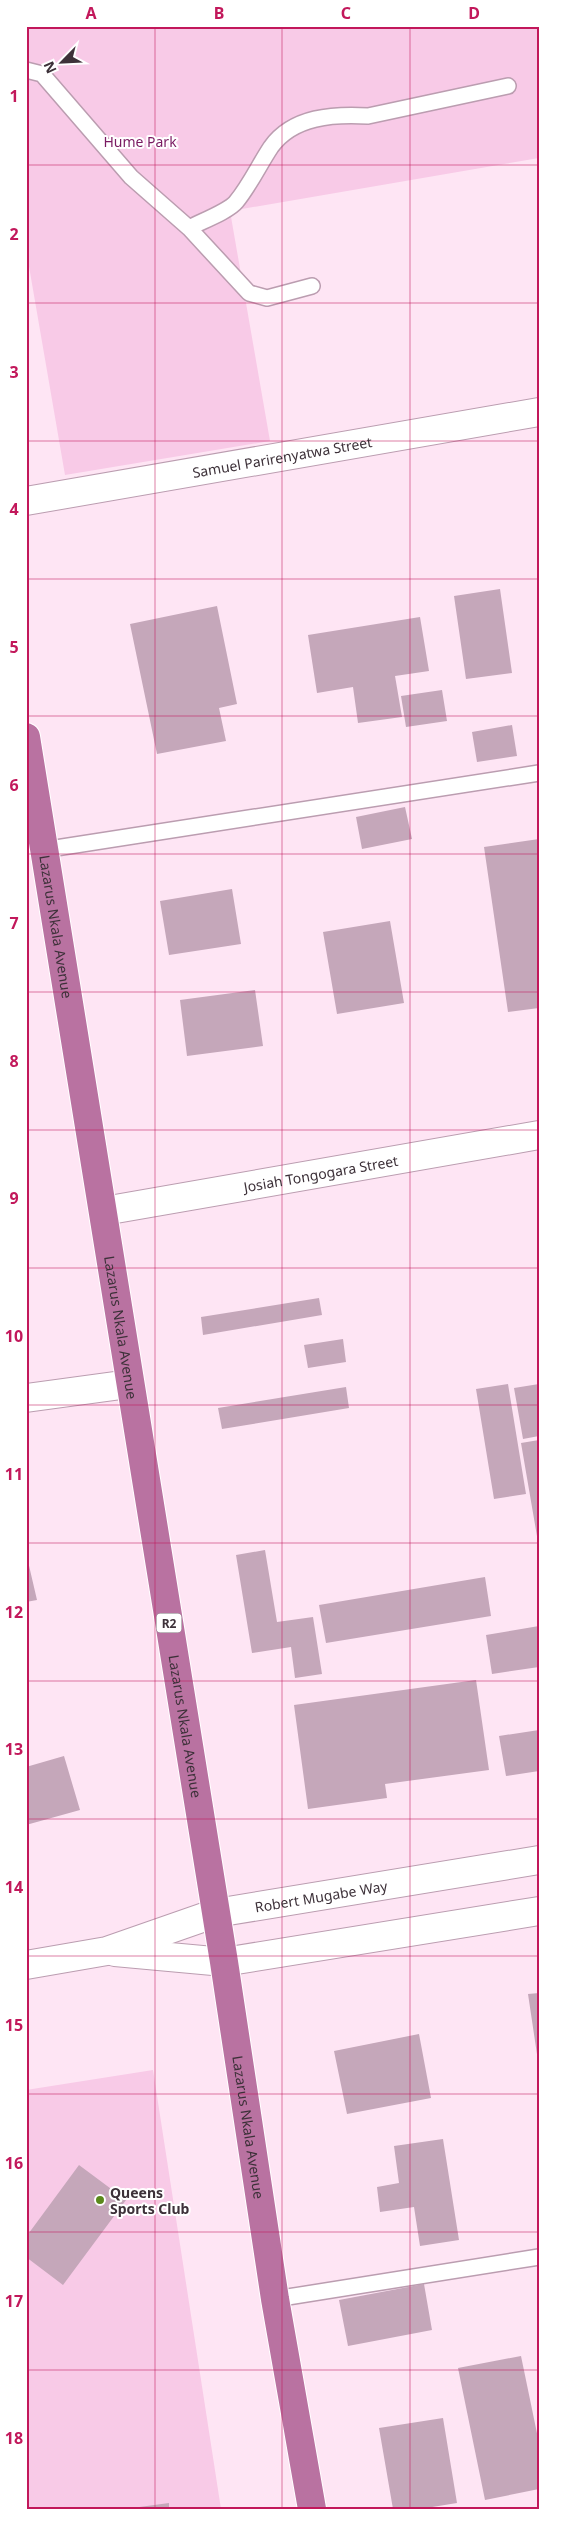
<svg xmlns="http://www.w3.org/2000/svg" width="565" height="2535" viewBox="0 0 565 2535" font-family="'Noto Sans',sans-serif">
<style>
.green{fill:#f8cae7}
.building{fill:#c5a7ba}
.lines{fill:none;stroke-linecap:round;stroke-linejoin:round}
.lane-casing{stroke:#bb9db0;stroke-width:18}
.street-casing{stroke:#bb9db0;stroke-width:30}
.secondary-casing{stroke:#bb9db0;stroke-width:30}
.highway-casing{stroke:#fff;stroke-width:30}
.lane{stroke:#fff;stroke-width:15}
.street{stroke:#fff;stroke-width:28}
.secondary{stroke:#fff;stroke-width:28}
.highway{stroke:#b972a1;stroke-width:28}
.grid{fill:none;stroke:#c2185b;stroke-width:1;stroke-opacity:0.55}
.poi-dot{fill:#5b891b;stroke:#fff;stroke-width:2}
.labels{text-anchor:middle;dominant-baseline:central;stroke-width:4;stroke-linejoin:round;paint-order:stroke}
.shield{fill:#fff;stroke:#776f74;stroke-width:1}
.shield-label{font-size:12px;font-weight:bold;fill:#3d3139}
.park-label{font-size:14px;fill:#7a1b62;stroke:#fff}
.street-label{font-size:14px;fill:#3d3139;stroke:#fff}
.poi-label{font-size:14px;font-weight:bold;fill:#3d3139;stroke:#fff;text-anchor:start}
.neatline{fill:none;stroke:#c2185b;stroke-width:2}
.grid-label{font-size:16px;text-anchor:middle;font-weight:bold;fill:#c2185b}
</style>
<rect width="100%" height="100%" fill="#fee5f4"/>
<path class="green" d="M26 26H539V158L230 211 270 441 65 475 26 249Z
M153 2070 221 2509H26V2090Z"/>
<path class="building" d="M500 589 512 673 466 679 454 596Z
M217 606 237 704 219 708 226 741 157 754 130 624Z
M420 617 429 671 395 676 402 717 358 723 353 687 317 693 308 635Z
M442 690 447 721 406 727 401 696Z
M512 725 517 756 477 762 472 732Z
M405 807 412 839 362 849 356 817Z
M539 839V1008L508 1012 484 847Z
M232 889 241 944 169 955 160 901Z
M390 921 404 1003 337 1014 323 932Z
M255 990 263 1046 187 1056 180 1000Z
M319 1298 322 1315 203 1335 201 1317Z
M343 1339 346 1362 308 1368 304 1345Z
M508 1384 526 1494 494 1499 476 1389Z
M539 1384V1436L523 1439 514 1388Z
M346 1387 349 1408 222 1429 218 1408Z
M539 1440V1542H538L521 1443Z
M265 1550 277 1622 313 1617 322 1674 295 1678 291 1647 252 1653 236 1555Z
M27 1557 37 1600 26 1602V1558Z
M485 1577 491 1616 326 1643 319 1605Z
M539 1626V1667L492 1674 486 1635Z
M476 1680 489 1770 385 1784 387 1798 308 1809 294 1705Z
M539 1730V1771L506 1776 499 1736Z
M64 1756 80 1810 26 1825V1767Z
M539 1993V2061H538L528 1994Z
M419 2034 431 2098 347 2114 334 2051Z
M443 2139 459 2240 420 2246 414 2207 380 2212 377 2187 399 2183 394 2146Z
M79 2165 126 2200 63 2285 26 2257V2237Z
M424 2284 432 2330 348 2346 339 2300Z
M521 2356 539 2443V2489L485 2500 458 2368Z
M443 2418 457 2503 420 2509H393L379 2428Z
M169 2503V2509H132V2508Z"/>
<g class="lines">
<defs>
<path id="lane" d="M26 70 42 74 131 177 189 228 249 293 267 298 312 286
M189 228C200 222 229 211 236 202 250 185 259 165 271 147 293 116 334 114 368 116L508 86
M43 850 539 773
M275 2299 539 2257"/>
<g id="street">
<path id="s1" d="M104 1211 539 1135"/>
<path d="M26 1398 129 1384"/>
</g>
<g id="secondary">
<path id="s2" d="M26 501 539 412"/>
<path d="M115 1952 224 1962 539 1911"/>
<path id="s3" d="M26 1965 107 1951 216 1913 539 1860"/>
</g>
<g id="highway">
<path id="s4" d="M26 737 224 1962 275 2299 312 2509"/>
</g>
</defs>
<use href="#lane" class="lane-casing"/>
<use href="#street" class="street-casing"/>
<use href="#secondary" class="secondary-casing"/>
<use href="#highway" class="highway-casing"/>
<use href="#lane" class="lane"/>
<use href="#street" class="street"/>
<use href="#secondary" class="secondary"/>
<use href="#highway" class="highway"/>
</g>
<path class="grid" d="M155 26V2509M282 26V2509M410 26V2509M26 165H539M26 303H539M26 441H539M26 579H539M26 716H539M26 854H539M26 992H539M26 1130H539M26 1268H539M26 1405H539M26 1543H539M26 1681H539M26 1819H539M26 1956H539M26 2094H539M26 2232H539M26 2370H539"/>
<circle class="poi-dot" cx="100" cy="2200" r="5"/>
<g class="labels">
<rect class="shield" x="156.5" y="1613.5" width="25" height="19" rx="4"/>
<g class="shield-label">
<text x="169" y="1623">R2</text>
</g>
<g class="park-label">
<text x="140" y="141">Hume Park</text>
</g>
<g class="street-label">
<text stroke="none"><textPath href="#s2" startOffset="260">Samuel Parirenyatwa Street</textPath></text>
<text stroke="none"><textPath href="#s4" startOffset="192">Lazarus Nkala Avenue</textPath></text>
<text stroke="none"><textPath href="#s1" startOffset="220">Josiah Tongogara Street</textPath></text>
<text stroke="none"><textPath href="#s4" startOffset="598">Lazarus Nkala Avenue</textPath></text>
<text stroke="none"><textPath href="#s4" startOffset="1002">Lazarus Nkala Avenue</textPath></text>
<text stroke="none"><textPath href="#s3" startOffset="304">Robert Mugabe Way</textPath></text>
<text stroke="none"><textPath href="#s4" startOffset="1408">Lazarus Nkala Avenue</textPath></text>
</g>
<g class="poi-label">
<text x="110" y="2192">Queens<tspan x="110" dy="16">Sports Club</tspan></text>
</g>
</g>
<rect width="565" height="2535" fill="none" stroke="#ffffff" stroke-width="55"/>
<g transform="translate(62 62) rotate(246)" stroke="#ffffff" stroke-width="4" paint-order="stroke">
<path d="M0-4L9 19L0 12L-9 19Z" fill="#3d3139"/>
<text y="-8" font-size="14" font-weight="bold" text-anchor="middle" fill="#3d3139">N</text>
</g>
<rect x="28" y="28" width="510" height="2480" class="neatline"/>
<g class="grid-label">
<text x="91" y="19">A</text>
<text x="219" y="19">B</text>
<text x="346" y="19">C</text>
<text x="474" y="19">D</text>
<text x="14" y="102">1</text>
<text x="14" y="240">2</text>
<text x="14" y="378">3</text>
<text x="14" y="515">4</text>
<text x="14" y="653">5</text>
<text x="14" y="791">6</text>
<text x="14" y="929">7</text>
<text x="14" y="1067">8</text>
<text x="14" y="1204">9</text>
<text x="14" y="1342">10</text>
<text x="14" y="1480">11</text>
<text x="14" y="1618">12</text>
<text x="14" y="1755">13</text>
<text x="14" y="1893">14</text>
<text x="14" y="2031">15</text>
<text x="14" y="2169">16</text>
<text x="14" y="2307">17</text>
<text x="14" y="2444">18</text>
</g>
</svg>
